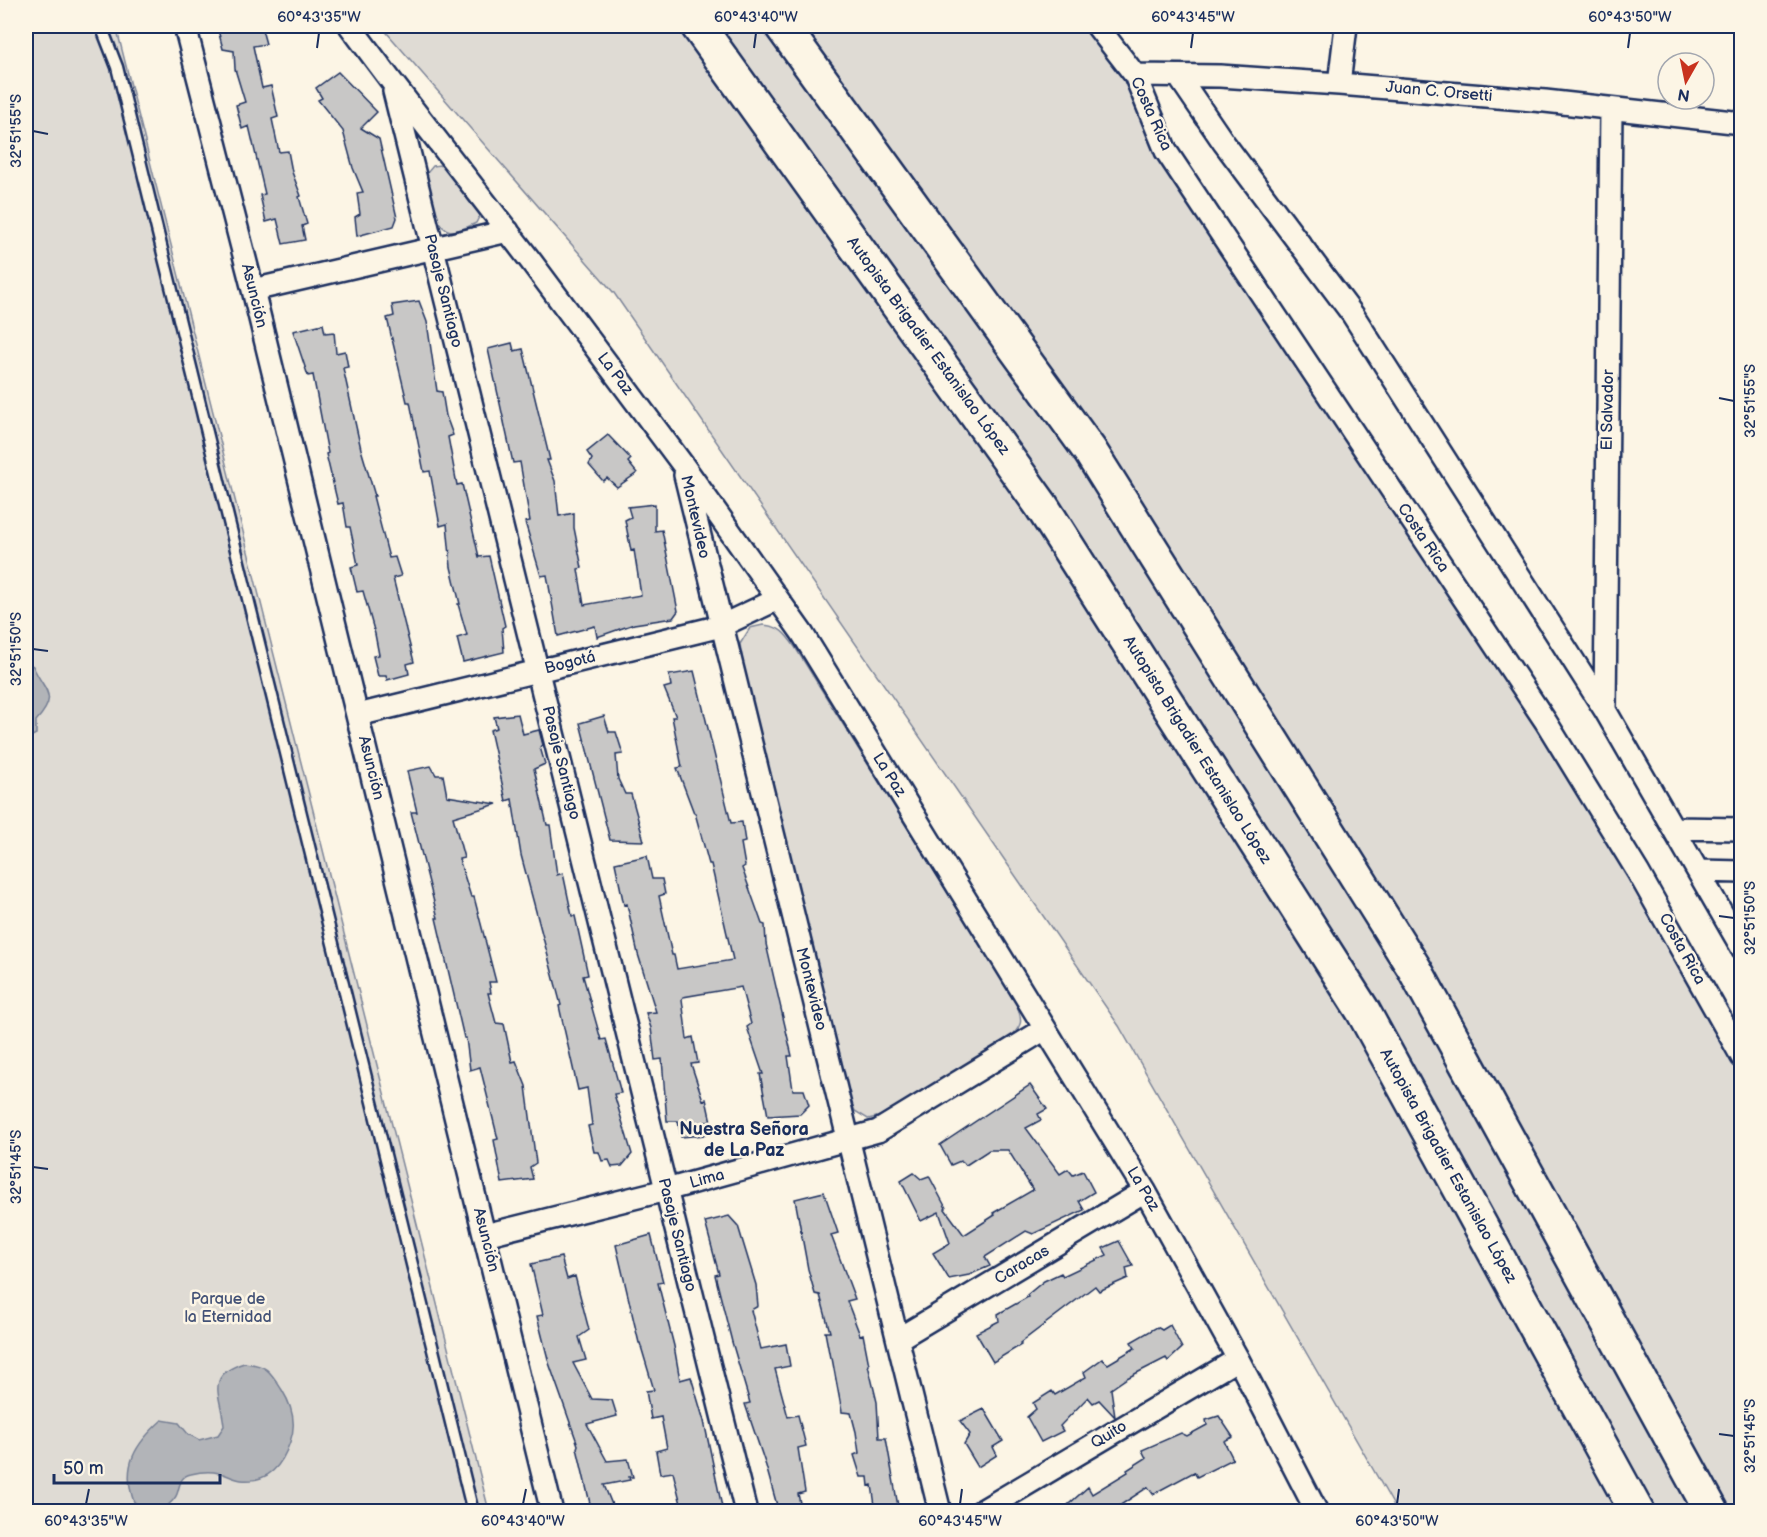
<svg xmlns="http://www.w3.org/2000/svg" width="1767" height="1537" viewBox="0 0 1767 1537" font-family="'Balsamiq Sans',sans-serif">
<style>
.green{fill:#dfdbd4;stroke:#7d8599;stroke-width:1.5}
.water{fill:#b2b4b8;stroke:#767f94;stroke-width:1.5}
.building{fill:#c8c7c6;stroke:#1b2f5e;stroke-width:1.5}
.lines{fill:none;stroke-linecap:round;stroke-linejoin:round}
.service-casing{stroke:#1b2f5e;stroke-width:15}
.minor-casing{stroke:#1b2f5e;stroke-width:26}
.motorway-casing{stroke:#1b2f5e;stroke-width:38}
.service{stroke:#fcf5e5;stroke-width:10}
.minor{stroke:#fcf5e5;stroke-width:21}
.motorway{stroke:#fcf5e5;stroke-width:33}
.ticks{fill:none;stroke:#1b2f5e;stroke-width:2}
.labels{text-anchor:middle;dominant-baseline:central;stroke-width:5;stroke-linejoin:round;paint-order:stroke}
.street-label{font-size:16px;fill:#1b2f5e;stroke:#fcf5e5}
.park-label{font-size:16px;fill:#425176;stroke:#fcf5e5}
.neighbourhood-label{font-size:18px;font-weight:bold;fill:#1b2f5e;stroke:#fcf5e5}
.neatline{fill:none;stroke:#1b2f5e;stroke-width:2}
.ticks-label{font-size:15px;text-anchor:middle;fill:#1b2f5e}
</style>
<rect width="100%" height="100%" fill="#fcf5e5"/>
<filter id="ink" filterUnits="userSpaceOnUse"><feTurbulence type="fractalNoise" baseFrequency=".0167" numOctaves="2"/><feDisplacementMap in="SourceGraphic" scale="12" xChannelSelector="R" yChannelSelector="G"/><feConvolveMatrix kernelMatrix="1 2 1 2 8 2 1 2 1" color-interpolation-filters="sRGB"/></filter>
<g filter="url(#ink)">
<path class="green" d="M26 26H116L489 1511H26Z
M381 26H1097L1166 151 1546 722 1741 1057V1511H1397L1119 1026 614 293Z
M440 165 447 170 480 215 476 223C470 226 460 231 453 231 434 232 430 193 426 178L427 173 433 166Z
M763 625C780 626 785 633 795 647L1015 1001C1024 1022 1023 1025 1007 1041L881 1116 868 1119 855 1111 849 1096 743 664 740 644 750 628Z"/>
<path class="water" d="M26 662 33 666C44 692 60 694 36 721V734L26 739Z
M244 1363C267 1365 270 1371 282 1390 292 1406 297 1424 290 1442 282 1465 269 1483 241 1480 233 1479 226 1474 219 1473 211 1471 199 1472 191 1474 180 1476 180 1485 177 1494 175 1500 169 1504 165 1508H144L134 1502C121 1466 135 1444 162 1420L179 1423 188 1434 199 1440 218 1435 224 1426C221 1394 204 1376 244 1363Z"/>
<path class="building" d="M217 26H261L266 44 253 46 262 88 271 86 278 117 272 119 279 152 288 151 292 172 301 196 299 197 307 224 302 226 305 240 283 244 277 219 266 222 260 195 265 194 249 126 242 129 236 105 245 102 235 69 234 51 223 49Z
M338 72 377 112 361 128 379 139 397 218 394 226 357 236 355 217 360 214 357 193 363 192 353 168 343 131 318 100 322 98 316 88Z
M419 301 427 322 437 391 442 392 446 416 453 435 448 437 457 485 462 484 479 557 489 556 505 626 502 628 504 652 463 662 457 638 467 635 458 604H460L451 567 447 524 440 526 430 471 424 472 410 402H407L387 318 394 316 392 305Z
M323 324 325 333 334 332 336 353 345 351 348 367 343 368 361 449 375 496H373L389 558 395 557 401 576 393 578 414 662 407 664 409 674 387 680 386 676H378L373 656 379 655 375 634 363 591 357 592 351 567 358 565 350 527H347L343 503 338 504 326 454 328 453 313 375 308 376 293 331Z
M512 343 514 351 523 349 550 460H547L555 481 559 516 574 513V528L582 568 578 569 584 605 641 595 634 550 631 551 625 520 631 517 628 507 655 504V531L662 530 678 611 673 618 634 624 597 637 595 626 558 636 547 575 541 576 525 522 530 521 520 462 513 463 488 349Z
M608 435 631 459 628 462 637 473 617 487 607 478 603 481 589 465 592 459 587 452Z
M694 671 731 823 742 822 745 842 741 843 745 866 742 868 762 924 765 925 766 944 792 1056H788L793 1090H804L809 1105 800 1114 768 1116 760 1074H763L747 1027 751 1024 741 987 683 997 682 999 687 1039 693 1037 698 1063 691 1064 703 1100 706 1099 711 1122H704L705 1135 681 1137 678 1121H667L662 1059 655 1060 651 1028 646 1013 656 1012 638 954 627 904 624 905 615 863 647 856 652 879H662L665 894 659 896 672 955H674L677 969 733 960 711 864H709L695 813H694L677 768 682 767 672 717H676L664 688 671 686 669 675Z
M518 714 523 734 539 730 543 745 540 747 545 764 534 769 547 825H550L557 875 563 873 572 916H575L588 975 583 976 601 1040 606 1039 621 1093 614 1094 632 1154 622 1166 612 1167 609 1160 602 1161 599 1152H594L588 1126 592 1125 587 1088 578 1090 559 1006 561 1005 521 855 512 799 506 801 490 730 497 728 494 717Z
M604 716 609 732H616L623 754 616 755 618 779 625 794H631L644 841 610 840 580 723Z
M431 766 436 775H443L447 796 497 804 453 817 464 858 459 859 471 897H474L496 982H489L491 993H488L496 1023 504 1024 512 1062 516 1061 526 1086 536 1163 530 1167 533 1179 502 1183 494 1140 498 1139 480 1067 470 1070 466 1038H464L436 918H438L411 812H417L407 771Z
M1030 1085 1047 1109 1038 1114 1041 1120 1026 1128 1060 1174 1068 1169 1073 1175 1083 1171 1094 1192 1079 1201 1084 1210 1033 1234 1026 1231 985 1257 990 1266 969 1275 949 1279 933 1253 950 1243 939 1212 921 1221 901 1181 914 1173 921 1179 929 1176 946 1208 945 1209 964 1235 995 1215 993 1213 1033 1190 1008 1150H989L966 1165 960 1161 951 1165 940 1145Z
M824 1192 838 1233 831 1235 855 1299 847 1301 860 1335 863 1334 869 1365H868L877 1402 879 1438H886L899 1512H876L872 1485 869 1486 868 1477H861L854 1455 859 1453 856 1432 851 1413 842 1412 832 1358H830L825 1332H830L820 1295 815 1294 808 1269 795 1199Z
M729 1216 738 1226 756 1285 758 1306 751 1310 761 1349 786 1344 790 1366 775 1369 788 1417 798 1415 806 1446 798 1448 805 1492 798 1494 800 1503 778 1509 766 1466 745 1404 750 1403 732 1342 715 1275 719 1274 705 1222Z
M651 1235 663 1282 658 1283 674 1346 680 1380 691 1377 704 1421 723 1512H683L673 1472 660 1474 656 1451 667 1448 661 1417 651 1419 646 1391 654 1390 640 1343H639L616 1245Z
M1119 1241 1133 1266 1126 1268 1128 1278 1099 1291 1095 1286 1020 1343 1021 1345 993 1362 976 1333 999 1321 998 1314 1028 1297 1027 1295 1044 1281 1061 1273 1063 1276 1107 1255 1103 1248Z
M561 1257 567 1279 575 1276 589 1330 579 1337 586 1360 573 1363 592 1399 612 1400 617 1416 587 1424 607 1461 628 1459 633 1477H629L630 1480 604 1485 615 1512H592L577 1448 578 1445 549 1363 537 1316 543 1315 531 1264Z
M1170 1325 1182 1348 1168 1361 1166 1358 1127 1378 1111 1389 1115 1417 1099 1400 1093 1403 1088 1397 1060 1426 1063 1431 1041 1442 1027 1417 1036 1409 1033 1403 1052 1391 1055 1395 1086 1377 1084 1372 1102 1359 1108 1364 1135 1348 1131 1342 1157 1327 1162 1330Z
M984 1409 1003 1441 993 1447 997 1455 978 1467 964 1444 970 1434 960 1421Z
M1219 1416 1233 1437 1224 1441 1233 1459 1197 1477 1194 1472 1153 1494 1148 1487 1110 1512H1060L1088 1487 1092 1494 1128 1472 1127 1470 1146 1458 1142 1450 1181 1433 1187 1436 1207 1425 1206 1420Z"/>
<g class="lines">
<defs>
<path id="service" d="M101 26 117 67 473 1512"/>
<path id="minor" d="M185 26 253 290 552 1512
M350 26 392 82 530 260 683 465 802 633 1145 1191 1238 1359 1317 1512
M1097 26 1135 75 1166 151 1546 722 1638 872 1742 1057
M1135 75 1220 76 1339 84 1545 101 1742 123
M1179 77 1224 143 1353 315 1605 710 1742 948
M1339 84 1346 26
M394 91 746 1512
M253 290 508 231
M685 475 940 1512
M1605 710 1611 109
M358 715 721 626 778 599
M1673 828 1742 829
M1699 871 1742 872
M485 1235 666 1190 878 1131 1045 1029
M898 1339 1145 1191
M980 1512 1238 1359"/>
<path id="motorway" d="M698 26 1041 505 1363 1011 1637 1512
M782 26 1090 451 1414 968 1712 1512"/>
</defs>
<use href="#service" class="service-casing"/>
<use href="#minor" class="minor-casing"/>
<use href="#motorway" class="motorway-casing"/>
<use href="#service" class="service"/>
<use href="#minor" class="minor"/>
<use href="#motorway" class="motorway"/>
</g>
</g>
<path class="ticks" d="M317 48 319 33M754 48 756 33M1191 48 1193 33M1628 48 1630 33M33 131 48 134M1719 398 1734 401M33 649 48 651M1719 916 1734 918M33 1167 48 1169M1719 1434 1734 1436M86 1504 89 1489M523 1504 526 1489M960 1504 962 1489M1397 1504 1399 1489"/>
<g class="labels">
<g class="street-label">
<text transform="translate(1439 92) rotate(5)">Juan C. Orsetti</text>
<text transform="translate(1151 114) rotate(66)">Costa Rica</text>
<text transform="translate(443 291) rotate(76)">Pasaje Santiago</text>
<text transform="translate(254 296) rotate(76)">Asunción</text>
<text transform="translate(928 346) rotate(54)">Autopista Brigadier Estanislao López</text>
<text transform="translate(615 374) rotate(53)">La Paz</text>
<text transform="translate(1608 410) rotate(-89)">El Salvador</text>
<text transform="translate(695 517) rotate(77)">Montevideo</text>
<text transform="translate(1423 538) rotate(56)">Costa Rica</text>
<text transform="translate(570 663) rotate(-14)">Bogotá</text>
<text transform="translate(1197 750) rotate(58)">Autopista Brigadier Estanislao López</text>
<text transform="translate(561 763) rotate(76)">Pasaje Santiago</text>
<text transform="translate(371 768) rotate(76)">Asunción</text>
<text transform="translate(889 775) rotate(58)">La Paz</text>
<text transform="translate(1682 949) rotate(61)">Costa Rica</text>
<text transform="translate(811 989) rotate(76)">Montevideo</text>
<text transform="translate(1448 1166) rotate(61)">Autopista Brigadier Estanislao López</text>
<text transform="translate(707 1179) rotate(-15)">Lima</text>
<text transform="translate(1143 1189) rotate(59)">La Paz</text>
<text transform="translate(677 1235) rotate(76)">Pasaje Santiago</text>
<text transform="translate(486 1240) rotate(76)">Asunción</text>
<text transform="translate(1022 1265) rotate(-31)">Caracas</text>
<text transform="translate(1109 1435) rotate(-31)">Quito</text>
</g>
<g class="park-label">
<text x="228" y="1299">Parque de<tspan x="228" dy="18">la Eternidad</tspan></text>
</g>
<g class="neighbourhood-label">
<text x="744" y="1129">Nuestra Señora<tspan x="744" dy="21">de La Paz</tspan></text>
</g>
</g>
<rect width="1767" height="1537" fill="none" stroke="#fcf5e5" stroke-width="66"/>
<g transform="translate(1686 81) rotate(189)"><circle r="28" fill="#fcf5e5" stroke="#a2a6af" stroke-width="1.5"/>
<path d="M0-4.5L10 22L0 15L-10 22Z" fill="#c8321e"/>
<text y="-9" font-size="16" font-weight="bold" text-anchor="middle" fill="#1b2f5e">N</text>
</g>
<path d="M54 1474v9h166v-9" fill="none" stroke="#1b2f5e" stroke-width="3"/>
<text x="63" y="1474" font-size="18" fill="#1b2f5e" stroke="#fcf5e5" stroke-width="4.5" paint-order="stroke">50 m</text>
<rect x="33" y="33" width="1701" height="1471" class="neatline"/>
<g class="ticks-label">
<text x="319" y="22">60°43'35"W</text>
<text x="756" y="22">60°43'40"W</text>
<text x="1193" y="22">60°43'45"W</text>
<text x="1630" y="22">60°43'50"W</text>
<text transform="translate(16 131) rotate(-90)" y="5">32°51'55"S</text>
<text transform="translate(1750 401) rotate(-90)" y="5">32°51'55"S</text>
<text transform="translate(16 649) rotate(-90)" y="5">32°51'50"S</text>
<text transform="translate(1750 918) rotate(-90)" y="5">32°51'50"S</text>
<text transform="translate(16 1167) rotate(-90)" y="5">32°51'45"S</text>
<text transform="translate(1750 1436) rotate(-90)" y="5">32°51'45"S</text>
<text x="86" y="1526">60°43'35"W</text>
<text x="523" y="1526">60°43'40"W</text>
<text x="960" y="1526">60°43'45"W</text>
<text x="1397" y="1526">60°43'50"W</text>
</g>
</svg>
